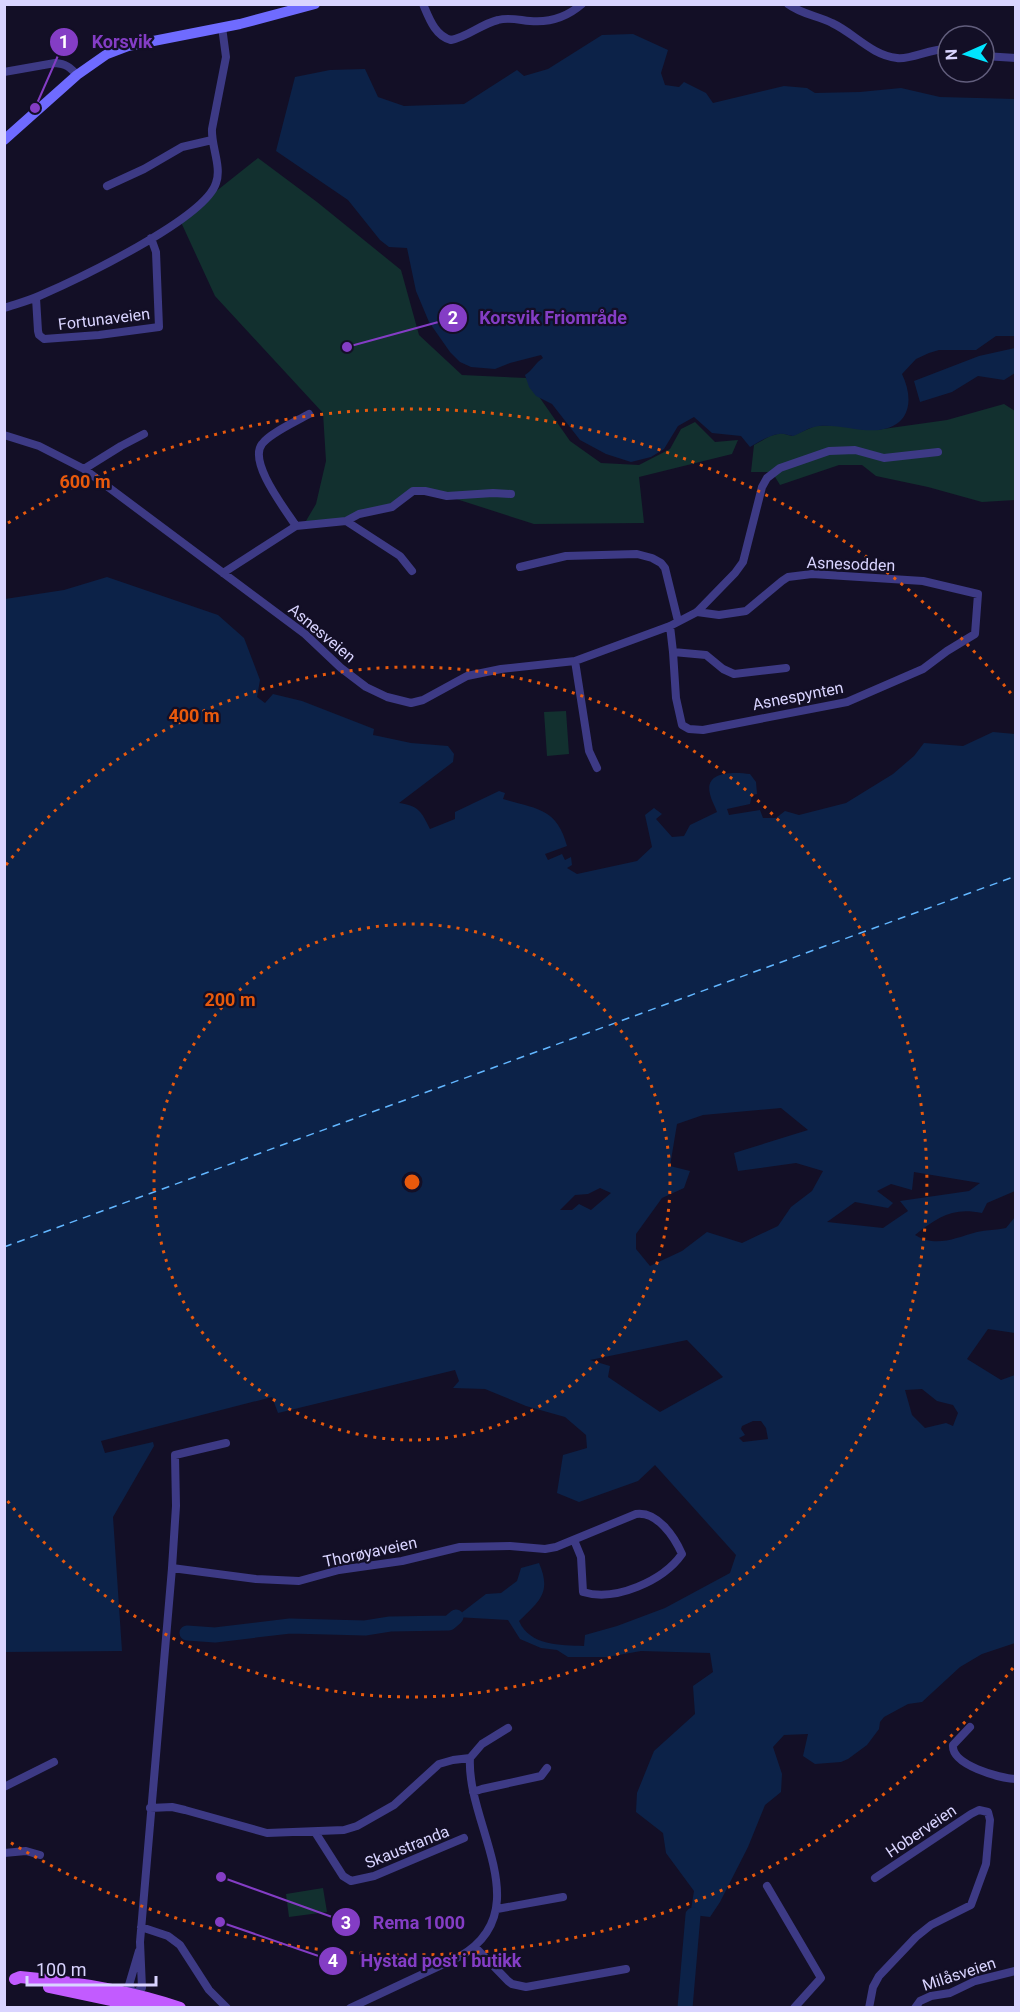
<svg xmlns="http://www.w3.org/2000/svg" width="1020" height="2012" viewBox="0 0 1020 2012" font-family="Roboto,sans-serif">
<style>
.green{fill:#12302f}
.water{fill:#0c2248;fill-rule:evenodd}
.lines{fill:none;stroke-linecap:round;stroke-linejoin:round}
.river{stroke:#0c2248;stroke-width:15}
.ferry{stroke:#62b6ff;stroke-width:1.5;stroke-dasharray:8 6;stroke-linecap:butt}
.street{stroke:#3d3a85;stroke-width:8}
.secondary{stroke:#6f6bff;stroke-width:10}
.primary{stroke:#c25bff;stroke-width:12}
.ring{fill:none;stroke:#e8590c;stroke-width:3;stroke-dasharray:3 6}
.labels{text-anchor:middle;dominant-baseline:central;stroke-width:4.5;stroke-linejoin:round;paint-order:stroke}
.street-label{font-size:16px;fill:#d9d4ff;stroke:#130f26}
.centre{fill:#e8590c;stroke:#130f26;stroke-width:3}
.ring-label{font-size:18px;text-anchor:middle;font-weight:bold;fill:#e8590c;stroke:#130f26;stroke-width:4.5;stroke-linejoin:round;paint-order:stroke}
.leader{fill:none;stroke:#843dc5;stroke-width:2}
.callout-dot{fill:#843dc5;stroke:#130f26;stroke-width:2}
.mark-label{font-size:18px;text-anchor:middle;font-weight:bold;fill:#fff}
.callout-label{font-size:18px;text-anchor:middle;font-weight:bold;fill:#843dc5;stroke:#130f26;stroke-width:4.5;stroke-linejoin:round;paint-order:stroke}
</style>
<rect width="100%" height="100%" fill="#130f26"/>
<path class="green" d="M258 158 317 202 401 270 419 335 462 375 526 378 570 441 601 463 639 465 670 449 681 429 695 422 715 442 738 440 732 454 639 477 644 523 534 524 447 496 409 493 396 505 346 521 303 526 316 504 326 461 323 413 215 296 180 220Z
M1004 404 1015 411V500L982 502 928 487 876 476 862 465H839L780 485 772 472H751L754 445 770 436 781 433 792 436 815 426 836 425 876 430 947 420Z
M566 711 569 754 547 756 544 712Z
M323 1888 327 1912 289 1917 286 1894Z"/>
<path class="water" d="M633 34 668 50 661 73 665 85 679 87 684 82 706 93 713 103 784 86 807 88 815 93 860 92 901 88 940 97 1015 99V336H996L976 350H939L929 353 916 359 902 374C914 399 911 426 879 430 859 432 839 424 819 426 808 427 800 434 793 436 789 436 784 433 779 434 769 435 759 442 750 447L741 436 712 433 694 417 678 426 664 449 651 457 631 462 606 454 580 440 552 404 536 396 529 387 525 375C533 370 535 363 543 358L541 355 510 363 495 369 471 367 460 362 450 352 429 322 416 291 407 248 389 247 380 240 348 200 276 151 295 77 330 70 365 69 378 97 404 106 464 104 517 70 524 76 548 69 602 35Z
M1015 348V373L1004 380 978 376 952 392 920 402 914 381 979 356Z
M107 577 218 615 244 638 260 680 257 697 265 703 273 694 302 701 374 729 373 735 378 736 411 743 448 746 454 754 453 762 399 803C419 806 421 811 430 829L455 819V812L499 791 505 793 503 799C537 809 557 808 567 846L545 854 548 860 562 854 565 860 571 857 572 865 567 868 577 874 637 861 652 847 645 815 654 808 662 814 656 819 672 837 684 836 690 825 717 812C715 806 711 800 710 794 704 770 735 772 750 774L756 782 757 794 752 795 750 804 727 809 729 815 760 810 763 818H776L785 811 799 815 846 803 893 774 914 756 924 743 963 746 993 732 1015 734V1191L987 1203 982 1213C952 1207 938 1217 915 1235 936 1248 955 1238 977 1232 986 1230 997 1230 1006 1228L1015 1217V1333L988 1329 967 1359 1001 1380 1015 1375V1643L982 1654 960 1667 922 1702 908 1704 884 1717 880 1722 879 1729 867 1745 848 1759 841 1762 815 1764 803 1756 808 1734 784 1735 773 1747 782 1774 781 1792 765 1805 748 1847 720 1902 710 1917 693 1915 691 1910 694 1891 666 1853 663 1833 636 1812 637 1793 654 1751 695 1714 693 1686 713 1672 710 1653 641 1651 607 1657H568L557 1650 541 1648 520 1639 508 1620 456 1617 486 1594 501 1593 517 1581 521 1568 539 1563C552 1593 539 1601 519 1621 530 1646 560 1645 584 1646L585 1635 617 1626 665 1608 730 1573 736 1555 655 1465 638 1481 579 1502 557 1493 563 1455 587 1448 586 1435 565 1417 526 1406 485 1389 453 1388 459 1381 455 1370 278 1413 272 1397 101 1441 105 1453 153 1442 154 1446 113 1517 122 1651 5 1652V599L64 590ZM781 1108 808 1130 734 1153 738 1171 796 1163 823 1171 812 1191 791 1207 778 1226 742 1243 707 1232 682 1251 650 1266 636 1249V1234L662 1198 684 1188 690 1171 670 1166 677 1124 703 1115ZM914 1172 980 1183 969 1191 900 1201 908 1211 883 1228 827 1222 855 1202 888 1208 893 1203 877 1191 891 1184 912 1190ZM600 1188 611 1193 591 1210 579 1204 572 1210H560L575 1195 588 1194ZM687 1340 723 1377 660 1412 608 1377 610 1366 590 1360ZM922 1389 937 1401 953 1405 958 1413 953 1426 946 1423 925 1428 912 1415 905 1390ZM753 1421H761L766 1428 768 1439 743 1442 739 1438 745 1435 741 1429 742 1426Z"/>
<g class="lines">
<path class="river" d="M187 1633 215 1635 290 1626 365 1628 390 1624 449 1623 456 1617
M685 2008 693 1915"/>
<path class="ferry" d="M4 1247 1016 876"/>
<path class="street" d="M423 4C429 18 435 36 451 40 468 37 481 24 498 20 509 17 519 20 530 21 551 23 567 17 582 4
M788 4C801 14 818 16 832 23 854 33 871 55 897 58 911 60 931 48 948 49
M984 56 1016 58
M4 72 55 63C66 64 70 67 77 75
M107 186 144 169 182 147 212 140
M36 298 38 331 39 335 44 339 99 335 159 327 156 252 151 238
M4 308C16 304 28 301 39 296 76 280 205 219 216 183 222 167 211 146 212 129L226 57 222 27
M4 435 39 446 84 469 305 634 341 668 366 687 387 697 411 703 423 700 467 676 501 669 575 661 670 626 697 612 735 573 743 562 762 487 767 478 780 468 829 451 855 450 884 458 938 452
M84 469 121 446 144 434
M346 521 359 514 392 507 413 491H425L447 496 493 493 511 494
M296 526C285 509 248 462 262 444 270 433 297 421 309 414
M520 567 566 556 637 554 652 558 661 563 665 568 678 621
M223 573 296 526 346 521 400 556 412 571
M670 626 673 652 706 655 723 669 734 674 786 668
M673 652 676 698 682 725 689 729 703 730 847 702 923 669 947 651 975 634 978 594 923 581 812 574 788 577 782 581 746 611 719 615 697 612
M575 661 589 751 597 768
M172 1568 256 1579 299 1581 339 1570 402 1561 460 1547 510 1546 545 1549 556 1547 636 1514C657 1511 674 1536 682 1554 663 1581 615 1602 583 1592L581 1557 574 1540
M970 1727 953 1745C951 1765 999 1778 1016 1779
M4 1787 54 1762
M473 1792 482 1789 541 1776 547 1768
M150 1808 172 1807 185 1810 267 1833 344 1830 357 1826 394 1805 439 1764 453 1760 470 1758
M315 1832 343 1876 351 1881 374 1876 464 1838
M4 1853 26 1851 40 1855
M767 1886 821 1978 794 2008
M497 1909 563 1897
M141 1927 168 1936 180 1945 209 1990 227 2008
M475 1947 508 1981 512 1984 526 1987 626 1969
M134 1994 142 1988 140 1942 172 1568 176 1506 175 1455 226 1443
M134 1995 129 1985 139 1951
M350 2008 459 1957C540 1911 466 1824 470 1758L482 1744 508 1728
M869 2008 873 1987 879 1976 916 1937 931 1925 971 1905 986 1864 990 1820 988 1812 979 1810 971 1814 875 1878
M915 2008 920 2001 931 1996 950 1993 975 1981 1015 1971"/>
<path class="secondary" d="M4 140 77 75 107 54 128 46 240 24 315 4"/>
<path class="primary" d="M15 1979 20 1977C74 1982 128 1990 180 2008
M49 1987 149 2008"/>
</g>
<g class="ring">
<circle cx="412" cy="1182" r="258"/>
<path d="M6 865A515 515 0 1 1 6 1499"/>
<path d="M1013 1668A773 773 0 0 1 8 1841M8 523A773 773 0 0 1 1013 696"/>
</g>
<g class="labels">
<g class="street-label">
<text transform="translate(104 319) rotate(-7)">Fortunaveien</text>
<text transform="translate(851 564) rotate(2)">Asnesodden</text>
<text transform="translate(322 633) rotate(40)">Asnesveien</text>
<text transform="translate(798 696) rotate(-11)">Asnespynten</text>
<text transform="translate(370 1552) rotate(-12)">Thorøyaveien</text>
<text transform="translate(921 1831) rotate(-34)">Hoberveien</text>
<text transform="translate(407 1847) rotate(-22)">Skaustranda</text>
<text transform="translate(959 1974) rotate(-18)">Milåsveien</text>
</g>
</g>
<circle cx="412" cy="1182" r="9" class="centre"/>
<g class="ring-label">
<text x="85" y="488">600 m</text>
<text x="194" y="722">400 m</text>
<text x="230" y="1006">200 m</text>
</g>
<path class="leader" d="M35 108L64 42M347 347L453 318M221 1877L346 1922M220 1922L333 1961"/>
<g class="callout-dot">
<circle cx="35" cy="108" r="6"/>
<circle cx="347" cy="347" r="6"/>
<circle cx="221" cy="1877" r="6"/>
<circle cx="220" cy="1922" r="6"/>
<circle cx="64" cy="42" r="15"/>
<circle cx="453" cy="318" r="15"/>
<circle cx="346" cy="1922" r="15"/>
<circle cx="333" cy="1961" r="15"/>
</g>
<g class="mark-label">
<text x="64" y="48">1</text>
<text x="453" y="324">2</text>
<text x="346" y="1929">3</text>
<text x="333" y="1967">4</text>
</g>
<g class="callout-label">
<text x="122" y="48">Korsvik</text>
<text x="553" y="324">Korsvik Friområde</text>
<text x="419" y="1929">Rema 1000</text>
<text x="441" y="1967">Hystad post i butikk</text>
</g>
<rect width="1020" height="2012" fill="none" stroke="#d9d4ff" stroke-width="12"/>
<g transform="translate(966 54) rotate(267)"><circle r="28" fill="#130f26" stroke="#625e7d" stroke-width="1.5"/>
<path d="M0-4.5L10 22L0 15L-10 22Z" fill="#00e5ff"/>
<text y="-9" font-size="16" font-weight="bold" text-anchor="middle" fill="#d9d4ff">N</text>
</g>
<path d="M27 1976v9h129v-9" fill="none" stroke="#d9d4ff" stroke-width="3"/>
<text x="36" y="1976" font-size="18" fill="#d9d4ff" stroke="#130f26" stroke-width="4.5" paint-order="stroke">100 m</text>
</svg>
